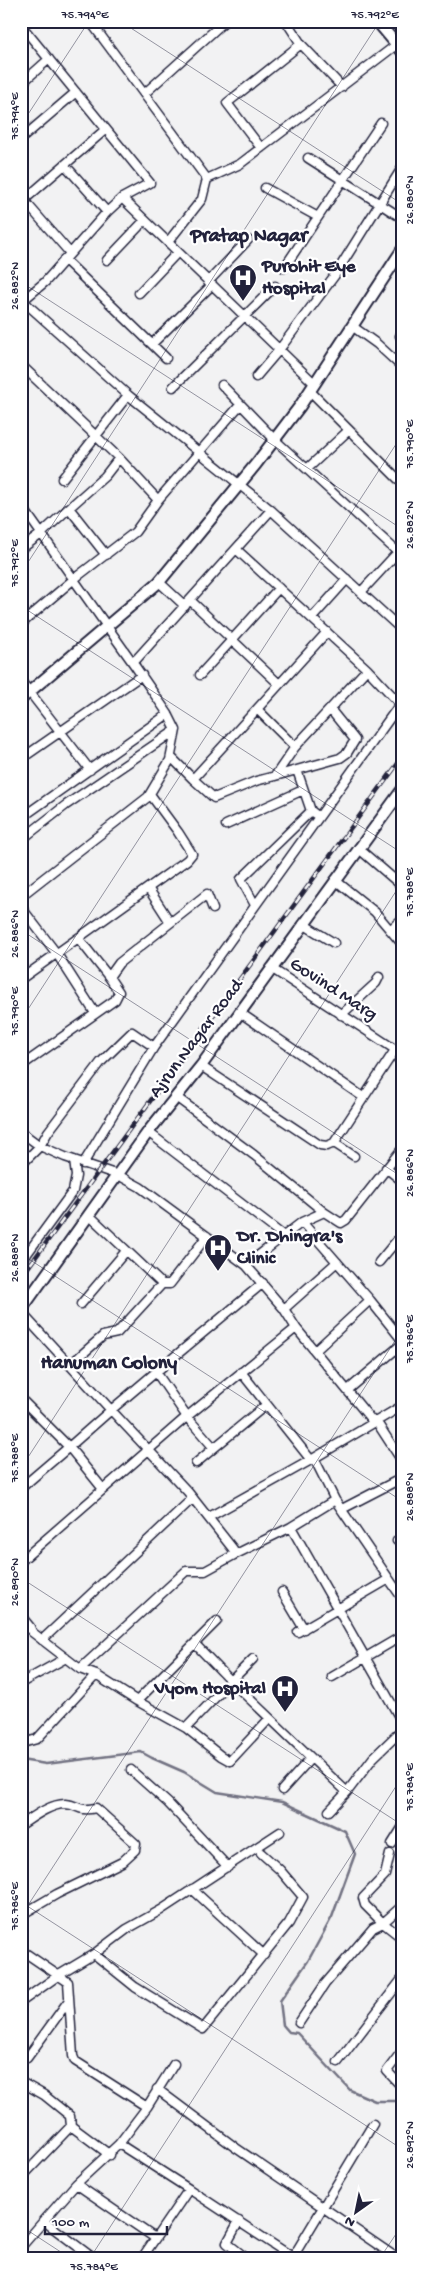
<svg xmlns="http://www.w3.org/2000/svg" width="423" height="2279" viewBox="0 0 423 2279" font-family="'Gochi Hand',sans-serif">
<style>
.lines{fill:none;stroke-linecap:round;stroke-linejoin:round}
.stream{stroke:#727282;stroke-width:2.5}
.minor-casing{stroke:#22223b;stroke-width:11}
.tertiary-casing{stroke:#22223b;stroke-width:14}
.minor{stroke:#fff;stroke-width:8}
.tertiary{stroke:#fff;stroke-width:10}
.rail-casing{stroke:#22223b;stroke-width:4.5}
.rail{stroke:#fff;stroke-width:2.5;stroke-dasharray:8;stroke-linecap:butt}
.ticks{fill:none;stroke:#22223b;stroke-width:1;stroke-opacity:0.45}
.labels{text-anchor:middle;dominant-baseline:central;stroke-width:4.5;stroke-linejoin:round;paint-order:stroke}
.poi-label{font-size:19px;font-weight:bold;fill:#22223b;stroke:#fff;text-anchor:start}
.street-label{font-size:19px;fill:#22223b;stroke:#fff}
.neighbourhood-label{font-size:20px;font-weight:bold;fill:#22223b;stroke:#fff}
.neatline{fill:none;stroke:#22223b;stroke-width:2}
.ticks-label{font-size:12px;text-anchor:middle;fill:#22223b}
</style>
<rect width="100%" height="100%" fill="#f2f2f3"/>
<filter id="ink" filterUnits="userSpaceOnUse"><feTurbulence type="fractalNoise" baseFrequency=".02" numOctaves="2"/><feDisplacementMap in="SourceGraphic" scale="10" xChannelSelector="R" yChannelSelector="G"/><feConvolveMatrix kernelMatrix="1 2 1 2 8 2 1 2 1" color-interpolation-filters="sRGB"/></filter>
<g filter="url(#ink)">
<g class="lines">
<path class="stream" d="M21 1760 46 1764 141 1752 152 1758 184 1772 217 1792 282 1802 345 1831 355 1854 332 1917 308 1961 280 2001 283 2025 289 2032 297 2033 350 2090 375 2101H402"/>
<defs>
<path id="minor" d="M90 21 207 179
M286 21 301 44 342 87
M21 25 150 183 122 198 107 212 45 282 21 302
M21 84 49 59
M144 94 225 21
M21 139 76 92
M261 148 227 103 301 44
M308 158 402 218
M65 165 107 212
M207 179 240 164 396 45
M265 188 318 217
M22 198 70 253
M122 198 315 384
M24 200 106 129
M168 242 202 199 207 179
M64 259 166 358
M107 260 145 220
M284 268 381 123
M208 282 248 240
M139 293 178 252
M21 299 128 395 271 510 402 630
M352 326 377 344 402 367
M400 336 402 335
M152 344 212 285
M21 365 119 458 105 476 69 508
M256 377 279 350 335 275 402 168
M222 385 275 440 402 556
M173 387 275 286
M310 391 402 483
M119 458 158 500
M307 469 349 430
M62 479 128 395
M21 505 133 663 168 714 176 730 170 760 148 797 21 896
M21 549 41 534 69 508 106 555
M236 549 367 669 295 747 257 709 327 632
M159 582 185 606
M361 592 398 552
M190 600 279 684
M312 618 347 579
M21 624 74 579 135 532 158 500 240 405
M133 663 271 510
M200 675 279 588
M21 681 90 770
M171 757 193 779 257 709
M21 759 142 675
M297 770 311 811 315 814
M275 776 340 758 347 753 355 740 330 709
M193 779 214 798 256 781 275 776 295 747
M21 818 168 714
M226 825 303 790
M21 840 66 805 176 730
M358 848 402 886
M335 880 375 912 402 944
M148 888 170 922
M255 905 241 879 311 811
M21 907 57 954 95 1013
M303 924 334 943
M390 930 402 919
M79 939 109 977 119 963 207 894 213 909
M271 968 402 1054
M21 979 187 860 192 854 178 832 150 794
M239 1012 363 1097
M341 1015 376 983 379 977
M21 1066 115 1000 119 992 109 977
M201 1066 320 1145 327 1146 334 1143 395 1050
M176 1097 254 1155 324 1212 302 1222 246 1265
M21 1132 40 1146 65 1157 118 1175 140 1187 246 1265 284 1309 296 1328 184 1419 21 1561
M148 1132 285 1237
M334 1143 354 1156
M83 1164 154 1047 400 704 367 669
M21 1165 40 1146 48 1132 101 1062 132 1032 154 1047
M386 1168 402 1181
M324 1212 341 1223 346 1220 402 1149
M89 1215 162 1284
M302 1222 370 1300 402 1340
M21 1262 73 1191 76 1176 74 1160
M379 1262 398 1239 402 1242
M81 1304 126 1251
M284 1309 337 1262
M21 1312 111 1410 156 1372 187 1417 214 1448 266 1405
M296 1328 374 1423
M315 1351 370 1300
M71 1364 103 1336 117 1333 162 1284H170L207 1236
M156 1372 263 1283
M348 1390 402 1344
M21 1399 69 1447 111 1410 188 1492 233 1549 234 1555 205 1571H186L80 1669
M376 1421 402 1461
M314 1458 335 1500 291 1527 402 1722
M311 1460 402 1406
M196 1463 214 1448
M21 1488 69 1447 103 1489
M335 1500 402 1598
M342 1509 402 1478
M209 1517 311 1460 241 1372
M397 1541 402 1538
M234 1555 291 1527
M282 1592 304 1629
M21 1616 30 1627 21 1631
M30 1627 32 1632 80 1669 96 1675 137 1701 186 1728 231 1681 347 1792 373 1758 402 1730
M298 1632 389 1579
M42 1640 193 1498
M195 1644 231 1681 253 1659
M332 1677 402 1636
M21 1683 66 1658
M137 1701 217 1621
M186 1728 221 1756 230 1761 269 1719
M21 1741 26 1742 37 1739 96 1675
M131 1770 168 1803 228 1867
M282 1790 311 1758
M329 1811 347 1792
M21 1825C33 1817 50 1804 65 1804 80 1805 77 1812 96 1808L136 1844 135 1850 122 1862 57 1894 21 1915
M392 1844 402 1828
M192 1889 264 1955
M402 1906 383 1923 402 1938
M21 1950 68 1982 73 2056 75 2061 147 2107
M94 1954 127 1929 161 1910 280 1832
M21 2002 59 1975 94 1954 135 1987 203 2029 289 1923 303 1897 280 1870 261 1853
M299 2023 325 1984 373 1928 383 1923 365 1905 363 1898 385 1875 390 1854
M402 2051 387 2071 402 2087
M27 2058 69 2000
M338 2062 402 1979
M21 2082 44 2095 70 2116 71 2126
M157 2089 236 2148 397 2258
M119 2144 147 2107 174 2064
M21 2178 71 2126 110 2155
M76 2184 155 2238
M44 2221 93 2258
M239 2221 227 2243 246 2258
M21 2247 76 2184 119 2144 189 2189
M293 2257 373 2124
M142 2258 189 2189 294 2258"/>
<path id="tertiary" d="M377 21 402 51
M21 699 159 582 256 464 300 406 402 250
M21 1310 148 1132 201 1066 402 790"/>
</defs>
<use href="#minor" class="minor-casing"/>
<use href="#tertiary" class="tertiary-casing"/>
<use href="#minor" class="minor"/>
<use href="#tertiary" class="tertiary"/>
<defs>
<path id="rail" d="M21 1277 402 758"/>
</defs>
<use href="#rail" class="rail-casing"/>
<use href="#rail" class="rail"/>
</g>
</g>
<path class="ticks" d="M120 21 402 204M21 125 89 21M21 282 402 529M21 573 380 21M21 606 402 853M21 930 402 1177M21 1020 402 435M21 1254 402 1501M21 1468 402 882M21 1578 402 1825M21 1902 402 2149M21 1916 402 1330M21 2226 70 2258M90 2258 402 1777M380 2258 402 2225"/>
<defs>
<symbol id="hospital-pin" viewBox="-11 -11 22 30"><path d="M0 17L-7.5 6A9.5 9.5 0 1 1 7.5 6Z" fill="#22223b" stroke="#fff"/><path d="M-5-5h3v3.5h4V-5h3V5h-3V1.5h-4V5h-3Z" fill="#fff"/></symbol>
</defs>
<g fill-rule="evenodd">
<use href="#hospital-pin" x="227" y="262" width="32" height="43"/>
<use href="#hospital-pin" x="202" y="1232" width="32" height="43"/>
<use href="#hospital-pin" x="269" y="1673" width="32" height="43"/>
</g>
<g class="labels">
<g class="poi-label">
<text x="262" y="267">Purohit Eye<tspan x="262" dy="22">Hospital</tspan></text>
<text x="237" y="1237">Dr. Dhingra's<tspan x="237" dy="22">Clinic</tspan></text>
<text x="266" y="1689" text-anchor="end">Vyom Hospital</text>
</g>
<g class="street-label">
<text transform="translate(333 990) rotate(33)">Govind Marg</text>
<text transform="translate(197 1039) rotate(-53)">Ajrun Nagar Road</text>
</g>
<g class="neighbourhood-label">
<text x="249" y="237">Pratap Nagar</text>
<text x="109" y="1364">Hanuman Colony</text>
</g>
</g>
<rect width="423" height="2279" fill="none" stroke="#fff" stroke-width="55"/>
<g transform="translate(356 2212) rotate(213)" stroke="#ffffff" stroke-width="4" paint-order="stroke">
<path d="M0-4L9 19L0 12L-9 19Z" fill="#22223b"/>
<text y="-8" font-size="14" font-weight="bold" text-anchor="middle" fill="#22223b">N</text>
</g>
<path d="M45 2226v8h122v-8" fill="none" stroke="#22223b" stroke-width="2.5"/>
<text x="52" y="2226" font-size="15" fill="#22223b" stroke="#ffffff" stroke-width="4" paint-order="stroke">100 m</text>
<rect x="28" y="28" width="368" height="2224" class="neatline"/>
<g class="ticks-label">
<text x="85" y="18">75.794°E</text>
<text x="375" y="18">75.792°E</text>
<text transform="translate(14 116) rotate(-90)" y="4">75.794°E</text>
<text transform="translate(409 200) rotate(-90)" y="4">26.880°N</text>
<text transform="translate(14 286) rotate(-90)" y="4">26.882°N</text>
<text transform="translate(409 444) rotate(-90)" y="4">75.790°E</text>
<text transform="translate(409 525) rotate(-90)" y="4">26.882°N</text>
<text transform="translate(14 563) rotate(-90)" y="4">75.792°E</text>
<text transform="translate(409 892) rotate(-90)" y="4">75.788°E</text>
<text transform="translate(14 934) rotate(-90)" y="4">26.886°N</text>
<text transform="translate(14 1011) rotate(-90)" y="4">75.790°E</text>
<text transform="translate(409 1173) rotate(-90)" y="4">26.886°N</text>
<text transform="translate(14 1258) rotate(-90)" y="4">26.888°N</text>
<text transform="translate(409 1339) rotate(-90)" y="4">75.786°E</text>
<text transform="translate(14 1458) rotate(-90)" y="4">75.788°E</text>
<text transform="translate(409 1497) rotate(-90)" y="4">26.888°N</text>
<text transform="translate(14 1582) rotate(-90)" y="4">26.890°N</text>
<text transform="translate(409 1787) rotate(-90)" y="4">75.784°E</text>
<text transform="translate(14 1906) rotate(-90)" y="4">75.786°E</text>
<text transform="translate(409 2145) rotate(-90)" y="4">26.892°N</text>
<text x="94" y="2270">75.784°E</text>
</g>
</svg>
